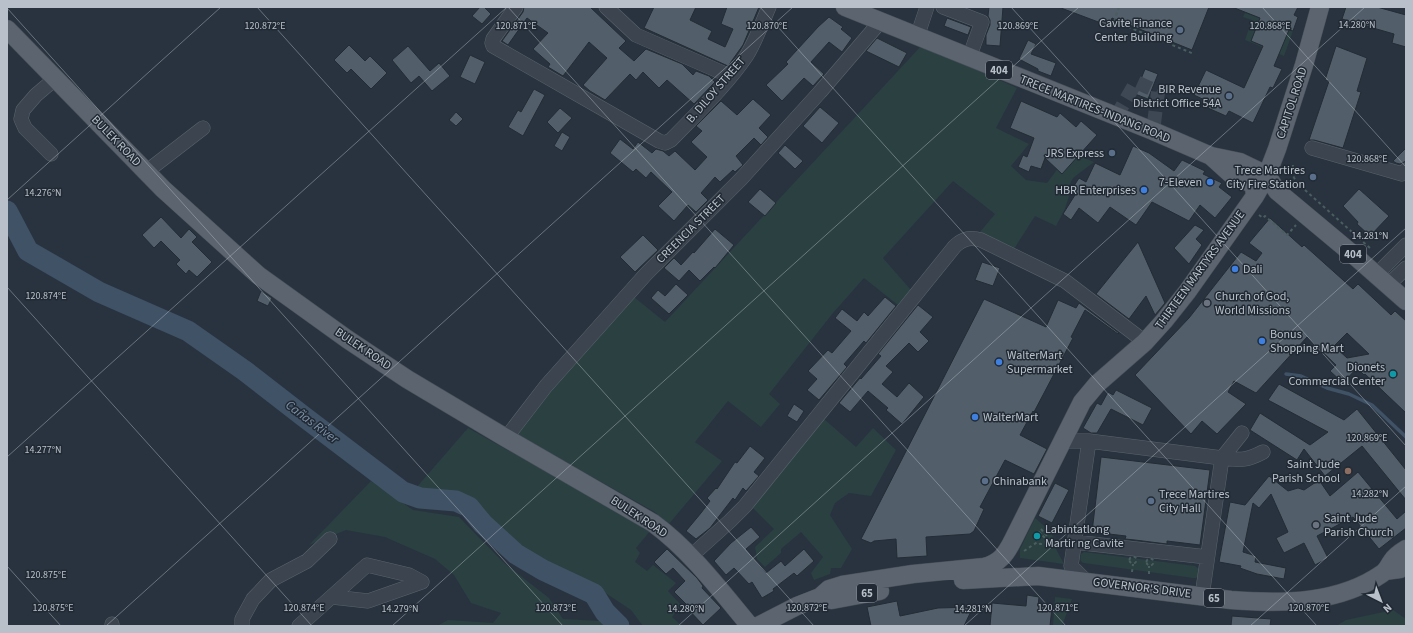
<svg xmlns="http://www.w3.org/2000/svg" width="1413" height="633" viewBox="0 0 1413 633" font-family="'Source Sans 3',sans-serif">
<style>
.green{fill:#2b4041}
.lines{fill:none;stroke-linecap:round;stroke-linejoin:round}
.stream{stroke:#405266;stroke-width:3.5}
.river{stroke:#405266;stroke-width:21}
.building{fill:#525e69;stroke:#232c36;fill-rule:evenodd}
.minor-tunnel{stroke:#3e4854;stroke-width:14;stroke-dasharray:14 7;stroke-linecap:butt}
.minor-casing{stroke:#5a636c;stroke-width:15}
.major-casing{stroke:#464e58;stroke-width:19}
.path{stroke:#4a5d5f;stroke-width:2;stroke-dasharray:3 3;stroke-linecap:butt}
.minor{stroke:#3c454f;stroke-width:14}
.major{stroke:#5b646f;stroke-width:18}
.ticks{fill:none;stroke:#b9c0c9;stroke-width:1;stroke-opacity:0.45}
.service-dot{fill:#5c6f8a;stroke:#212a34;stroke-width:1.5}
.shop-dot{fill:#3f7fe0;stroke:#212a34;stroke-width:1.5}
.worship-dot{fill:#6b7280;stroke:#212a34;stroke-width:1.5}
.culture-dot{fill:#0f9aa8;stroke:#212a34;stroke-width:1.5}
.education-dot{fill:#8d6e63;stroke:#212a34;stroke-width:1.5}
.labels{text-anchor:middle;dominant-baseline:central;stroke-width:3;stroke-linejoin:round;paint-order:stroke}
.shield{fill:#212a34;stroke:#8b939c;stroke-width:1}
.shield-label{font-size:11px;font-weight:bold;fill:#b9c0c9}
.poi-label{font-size:12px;fill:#b9c0c9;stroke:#212a34;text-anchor:start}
.street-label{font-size:12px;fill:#b9c0c9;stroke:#212a34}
.water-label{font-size:13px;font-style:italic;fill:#7d92a9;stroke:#212a34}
.ticks-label{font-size:10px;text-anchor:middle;fill:#b9c0c9;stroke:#212a34;stroke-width:3;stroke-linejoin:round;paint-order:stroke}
</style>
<rect width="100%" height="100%" fill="#28333f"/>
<path class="green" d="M1245 13 1260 18 1251 41 1279 53 1289 30 1293 31 1284 56 1245 40 1252 20 1243 17Z
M922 45 1017 88 996 128 1029 144 1011 166 1026 180 1047 183 1070 152 1094 162 1073 178 1065 193 1069 196 1065 209 1056 226 1035 216 1014 249 980 232 995 214 953 181 883 258 911 290 898 305 864 278 833 313 769 394 780 404 761 427 728 401 695 442 722 461 668 525 655 512 517 435 560 380 634 297 665 322Z
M824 419 856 447 873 428 896 450 871 496 849 493 835 503 830 515 852 549 841 568H831L830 574 814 580 811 573 823 557 801 532 781 549V553L765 567 757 559 755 547 774 529 751 506Z
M468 428 651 530 636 548 640 553 635 562 647 571 653 565 676 583 668 591 681 605 672 617 682 626H643L631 610 607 594 519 550 479 508 460 496 415 489Z
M371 481 413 510 459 517 504 563 549 598 563 619 600 621 607 626H437L448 620 493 623 501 613 471 603 454 575 435 559 385 537 346 530 309 545Z
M1035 518 1050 531 1054 539 1055 547 1064 564 1020 558V549Z
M1084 552 1195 566 1199 569V575L1196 578H1193L1084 563C1080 562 1080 558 1081 554Z
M1055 597 1072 599 1062 626H1053Z
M1393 610 1406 619V626H1336L1346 620Z"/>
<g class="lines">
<path class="stream" d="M1286 374 1301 376 1327 388 1349 394 1372 405 1406 437"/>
<path class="river" d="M7 211 28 251 99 292 188 331 245 371 303 416 403 492 420 498 456 501 469 507 483 524 516 554 543 570 594 594 605 612 619 626"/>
</g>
<path class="building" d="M480 7H484L491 14 482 24 472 16Z
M524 7H590L626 41 619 48 634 61 646 49 682 64 693 75 696 71 709 76 715 82 694 104 667 80 659 88 643 72 636 80 630 74 605 100 590 91 583 85 607 58 589 42 563 76 548 67 550 64 533 49 548 33 527 18 508 45 502 41 523 12Z
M654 7H696L690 20 712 31 708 39 725 47 733 29 721 24 727 7H759L743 45 728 66 644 28Z
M989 7H1003L1000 46 986 45V35L990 25V20L988 16Z
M1062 7H1209L1192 50 1112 18 1109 26 1061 8Z
M1232 7H1298L1294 15 1298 17 1293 31 1289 30 1274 66 1282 69 1273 88 1270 87 1253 123 1229 111 1226 116 1208 108 1211 103 1194 95 1206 70 1244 88 1263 46 1251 41 1260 18Z
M1346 7H1377L1406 15V47L1392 43 1394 34 1342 19Z
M829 17 843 27 841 29 852 38 842 52 829 42 811 62 824 74 813 86 804 78 782 101 766 85 788 64 786 62 818 27Z
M947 18 971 27 968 35 944 26Z
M877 38 907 53 899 67 866 51Z
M1028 40 1036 44 1031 54 1056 63 1051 76 1038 71V69L1019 59Z
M349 45 365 61 370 56 387 73 371 89 351 69 347 73 334 60Z
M408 46 430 71 439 63 450 76 432 91 419 76 411 83 392 60Z
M1336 46 1367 58 1357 91 1361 92 1343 148 1314 140H1309L1329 81 1325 80Z
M470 55 485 62 475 84 460 77Z
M1145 69 1158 74 1148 99 1135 94Z
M534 89 545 95 523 136 508 127 518 110 521 112Z
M753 99 771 115 759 128 768 137 761 145 754 138 736 156 743 165 735 172 733 170 720 182 715 177 701 193 708 200 696 212 688 205 674 221 658 206 672 192 651 172 646 178 636 169 633 172 610 153 620 139 633 149 638 142 652 153 656 149 663 151 669 156 675 151 695 170 707 157 691 142 702 131 696 126 721 101 737 115Z
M1021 101 1057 117 1060 113 1076 127 1081 121 1097 135 1062 174 1045 158 1041 169 1031 166 1029 172 1018 167 1023 155 1027 157 1034 138 1010 128Z
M820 107 839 123 822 143 803 126Z
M560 108 572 118 558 133 547 122Z
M456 112 463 119 456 126 449 120Z
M562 132 570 137 562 151 554 146Z
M785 145 803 161 795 169 778 153Z
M1133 146 1149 153 1174 171 1182 160 1205 171 1203 174 1222 183 1219 187 1232 197 1215 218 1200 205 1189 221 1152 202 1136 225 1110 207 1098 223 1079 208 1071 220 1063 214 1075 195 1070 192 1079 178 1086 182 1095 163 1120 175Z
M1406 148V161L1400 164 1396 163 1393 161Z
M760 189 776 203 765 216 748 202Z
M1359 189 1389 216 1370 236 1357 224 1358 222 1343 206Z
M161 217 181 238 189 229 197 237 192 242 212 262 197 277 189 270 186 274 176 264 180 260 161 241 154 248 142 235Z
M1270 218 1302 247 1304 245 1353 289 1358 284 1391 315 1395 311 1406 321V413L1365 374 1364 375 1357 368 1343 383 1330 371 1336 365 1307 337 1256 393 1234 381 1228 392 1246 404 1217 434 1202 421 1191 434 1135 375 1189 318 1241 252 1256 261 1262 253 1249 243ZM1347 333 1369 354 1347 358 1334 346Z
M1195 225 1204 230 1196 239 1202 245 1189 264 1174 248Z
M715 229 734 245 715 268 714 267 700 281 689 270 679 281 664 268 674 258 681 265 693 252 694 253Z
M643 235 658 250 635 272 620 257Z
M1138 242 1165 303 1155 315 1146 296 1129 319 1096 294Z
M982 262 1000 268 993 286 975 280Z
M676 284 688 295 669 314 651 298 658 290 665 296Z
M261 291 272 298 268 306 257 301Z
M885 297 896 306 866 343 864 341 844 364 847 367 819 400 807 390 817 379 808 371 828 350 832 353 851 331 835 318 842 309 857 321 864 312 868 316Z
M984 299 1046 327 1058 300 1076 308 1079 303 1119 333 1118 334 1085 310 1071 337 1073 338 1034 412 1033 411 1020 435 1047 449 1034 474 1005 460 980 507 984 509 974 531 970 534 926 537 927 556 897 558 896 539 874 541 871 543 861 539Z
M918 305 933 317 920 332 929 341 918 352 909 343 886 366 893 372 882 384 897 397 909 383 924 397 902 424 886 410 888 408 868 391 850 412 839 403 860 378 861 379 881 356 878 354Z
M1279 384 1344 420 1357 409 1406 470V500L1362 446 1325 476 1304 449 1297 460 1250 430 1260 413 1310 445 1328 432 1268 400Z
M1116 390 1152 408 1143 425 1111 409 1097 433H1091L1083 428 1097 403 1101 405 1108 392 1113 395Z
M794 404 804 411 797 422 787 416Z
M750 446 765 458 754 472 759 476 746 491 743 488 735 500 733 498 710 528 696 539 686 531 701 513 710 501 707 498 716 488 717 489 735 462 737 463Z
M1101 457 1210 470 1200 545 1167 541V544L1135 540 1125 539 1126 536 1092 532Z
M1358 472 1397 519 1406 511V528L1379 549 1353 517 1317 536 1328 558 1315 565 1304 543 1284 553 1276 538 1288 532 1271 494 1259 508 1253 503 1243 552 1256 556 1255 562 1286 568 1284 579 1257 574 1240 568 1241 566 1219 562 1230 502 1245 505 1269 476 1288 491 1298 488 1304 490 1319 480 1330 496Z
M1055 483 1069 490 1052 523 1038 516Z
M751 527 760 537 746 549 766 573 781 561 785 566 804 549 814 561 797 576 794 573 773 589 774 591 762 598 752 582 749 584 734 568 726 575 714 561 731 543Z
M667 549 697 578 703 586 702 588 721 608 703 625 686 607 688 606 674 592 685 581 673 568 666 574 654 562Z
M1027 595 1039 597 1038 606 1052 607 1050 626H990L992 603 1026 606Z
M897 601 900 616 938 608 973 607 964 626H871L867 607Z
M1232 616 1271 619 1270 626H1231Z"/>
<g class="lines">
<path class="minor-tunnel" d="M1116 117 1136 82 1158 92 1153 131"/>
<defs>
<path id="minor" d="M516 7 493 39 492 43 493 46 659 141 665 143 671 140C697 113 726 86 747 55 756 40 762 23 769 7
M606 7 636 35 730 76
M943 7 982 22 969 58
M917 37 927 7
M1312 148 1402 174 1406 170
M51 154 25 128 21 119 23 110 36 95 56 78
M146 172 203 128
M1376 275 1406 245
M1388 285 1406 268
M1242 433 1222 458C1241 460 1246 461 1263 452
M506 438 546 386 646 274 741 179 820 92 880 22
M1063 438 1070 441H1089
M1074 542 1207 557
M690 557 730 521 745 506 955 246C964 238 971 237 981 240L1065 281 1145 342
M1086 581 1071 566 1089 441 1222 458 1202 596
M112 624V626
M242 626V619L253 599 271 580 307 561 330 539
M299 626 367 565 409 575 422 582 368 601 332 597"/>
<path id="major" d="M845 7 1153 131 1211 156 1240 162 1267 175 1277 191 1356 257 1406 301
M7 29 163 189 258 275 347 339 407 379 506 438 653 523C691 551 720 590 750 626
M1212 157 1233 176 1250 183 1254 187 1255 196
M1385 571 1400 569 1406 565
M963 580 1038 576 1231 600C1282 604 1339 604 1383 573 1387 570 1389 565 1392 561 1395 556 1401 552 1406 549
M820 597 832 600 880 591
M758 626 797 606 820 597 829 589 842 585 913 574 984 567C1000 563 1006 554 1013 540L1082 402 1097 384 1145 342 1164 321 1187 292 1255 196 1267 175 1277 149 1304 65 1320 7"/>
</defs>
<use href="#minor" class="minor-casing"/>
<use href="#major" class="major-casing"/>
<path class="path" d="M1119 7 1114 21 1194 54
M1293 165 1292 174 1297 183 1370 248
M1259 215 1263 218 1265 216 1287 235 1296 225
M1041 529 1047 536 1049 545 1046 546 1045 538 1039 532Z
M1041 533 1037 538 1040 544H1046
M1024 551 1039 541
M1129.5 560a3.5 3.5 0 1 1 7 0a3.5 3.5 0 1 1-7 0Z
M1146.5 562a3.5 3.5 0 1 1 7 0a3.5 3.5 0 1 1-7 0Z
M1132 572 1133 564
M1149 574V566"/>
<use href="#minor" class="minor"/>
<use href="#major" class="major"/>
</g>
<path class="ticks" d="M257 7 814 626M508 7 1066 626M760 7 1317 626M1011 7 1406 446M1262 7 1406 167M7 8 563 626M7 200 221 7M7 287 312 626M7 457 507 7M7 566 61 626M106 626 793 7M392 626 1079 7M678 626 1365 7M964 626 1406 228M1250 626 1406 486"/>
<g class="service-dot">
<circle cx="1180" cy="30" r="4"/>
<circle cx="1229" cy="96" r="4"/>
<circle cx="1112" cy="153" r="4"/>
<circle cx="1313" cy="177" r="4"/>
<circle cx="985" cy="481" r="4"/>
<circle cx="1151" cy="501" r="4"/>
</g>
<g class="shop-dot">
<circle cx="1210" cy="182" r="4"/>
<circle cx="1144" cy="190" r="4"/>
<circle cx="1235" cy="269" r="4"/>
<circle cx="1262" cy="341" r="4"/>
<circle cx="999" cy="362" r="4"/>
<circle cx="975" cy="417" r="4"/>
</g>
<g class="worship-dot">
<circle cx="1207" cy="303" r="4"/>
<circle cx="1316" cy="525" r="4"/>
</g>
<g class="culture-dot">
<circle cx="1393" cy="374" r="4"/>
<circle cx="1037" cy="536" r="4"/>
</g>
<circle class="education-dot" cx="1348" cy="471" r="4"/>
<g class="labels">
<g class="shield">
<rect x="986" y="61" width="26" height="18" rx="3"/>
<rect x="1340" y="245" width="26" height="18" rx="3"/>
<rect x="857" y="584" width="20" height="18" rx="3"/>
<rect x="1204" y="589" width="20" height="18" rx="3"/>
</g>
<g class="shield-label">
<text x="999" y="70">404</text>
<text x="1353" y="254">404</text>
<text x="867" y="593">65</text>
<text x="1214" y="598">65</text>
</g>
<g class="poi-label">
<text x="1172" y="23" text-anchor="end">Cavite Finance<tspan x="1172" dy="14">Center Building</tspan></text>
<text x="1221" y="89" text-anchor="end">BIR Revenue<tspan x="1221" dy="14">District Office 54A</tspan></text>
<text x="1104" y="153" text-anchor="end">JRS Express</text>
<text x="1305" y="170" text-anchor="end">Trece Martires<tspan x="1305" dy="14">City Fire Station</tspan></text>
<text x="1202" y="182" text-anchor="end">7-Eleven</text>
<text x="1136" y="190" text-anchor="end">HBR Enterprises</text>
<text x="1243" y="269">Dali</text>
<text x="1215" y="296">Church of God,<tspan x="1215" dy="14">World Missions</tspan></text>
<text x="1270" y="334">Bonus<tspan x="1270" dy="14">Shopping Mart</tspan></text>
<text x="1007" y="355">WalterMart<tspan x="1007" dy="14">Supermarket</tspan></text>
<text x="1385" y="367" text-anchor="end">Dionets<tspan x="1385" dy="14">Commercial Center</tspan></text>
<text x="983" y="417">WalterMart</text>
<text x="1340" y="464" text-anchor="end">Saint Jude<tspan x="1340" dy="14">Parish School</tspan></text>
<text x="993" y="481">Chinabank</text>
<text x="1159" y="494">Trece Martires<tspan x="1159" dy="14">City Hall</tspan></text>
<text x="1324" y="518">Saint Jude<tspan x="1324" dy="14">Parish Church</tspan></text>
<text x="1045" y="529">Labintatlong<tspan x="1045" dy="14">Martir ng Cavite</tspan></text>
</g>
<g class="street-label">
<text transform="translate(716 90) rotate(-49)">B. DILOY STREET</text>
<text transform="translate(1292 103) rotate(-72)">CAPITOL ROAD</text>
<text transform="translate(1095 109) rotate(22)">TRECE MARTIRES-INDANG ROAD</text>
<text transform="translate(116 141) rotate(46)">BULEK ROAD</text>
<text transform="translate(691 229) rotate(-45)">CREENCIA STREET</text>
<text transform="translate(1200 270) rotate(-54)">THIRTEEN MARTYRS AVENUE</text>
<text transform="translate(363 349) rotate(34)">BULEK ROAD</text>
<text transform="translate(639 517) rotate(33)">BULEK ROAD</text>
<text transform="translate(1142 588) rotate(7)">GOVERNOR'S DRIVE</text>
</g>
<g class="water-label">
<text transform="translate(312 422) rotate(37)">Cañas River</text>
</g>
</g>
<g class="ticks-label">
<text x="1357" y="28">14.280°N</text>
<text x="265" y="29">120.872°E</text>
<text x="516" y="29">120.871°E</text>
<text x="767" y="29">120.870°E</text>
<text x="1018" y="29">120.869°E</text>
<text x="1270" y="29">120.868°E</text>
<text x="1367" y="162">120.868°E</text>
<text x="43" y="196">14.276°N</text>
<text x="1370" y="239">14.281°N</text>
<text x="46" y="299">120.874°E</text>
<text x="1367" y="441">120.869°E</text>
<text x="43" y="453">14.277°N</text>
<text x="1370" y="497">14.282°N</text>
<text x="46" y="578">120.875°E</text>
<text x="53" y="611">120.875°E</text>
<text x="304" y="611">120.874°E</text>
<text x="556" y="611">120.873°E</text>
<text x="807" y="611">120.872°E</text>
<text x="1058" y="611">120.871°E</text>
<text x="1309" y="611">120.870°E</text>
<text x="400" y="612">14.279°N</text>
<text x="686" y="612">14.280°N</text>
<text x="973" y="612">14.281°N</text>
</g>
<rect width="1413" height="633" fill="none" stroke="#b9c0c9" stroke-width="16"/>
<g transform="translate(1381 601) rotate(138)" stroke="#212a34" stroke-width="3" paint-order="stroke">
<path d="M0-3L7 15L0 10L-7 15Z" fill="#b9c0c9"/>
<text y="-6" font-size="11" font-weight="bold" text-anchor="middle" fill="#b9c0c9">N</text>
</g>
</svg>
